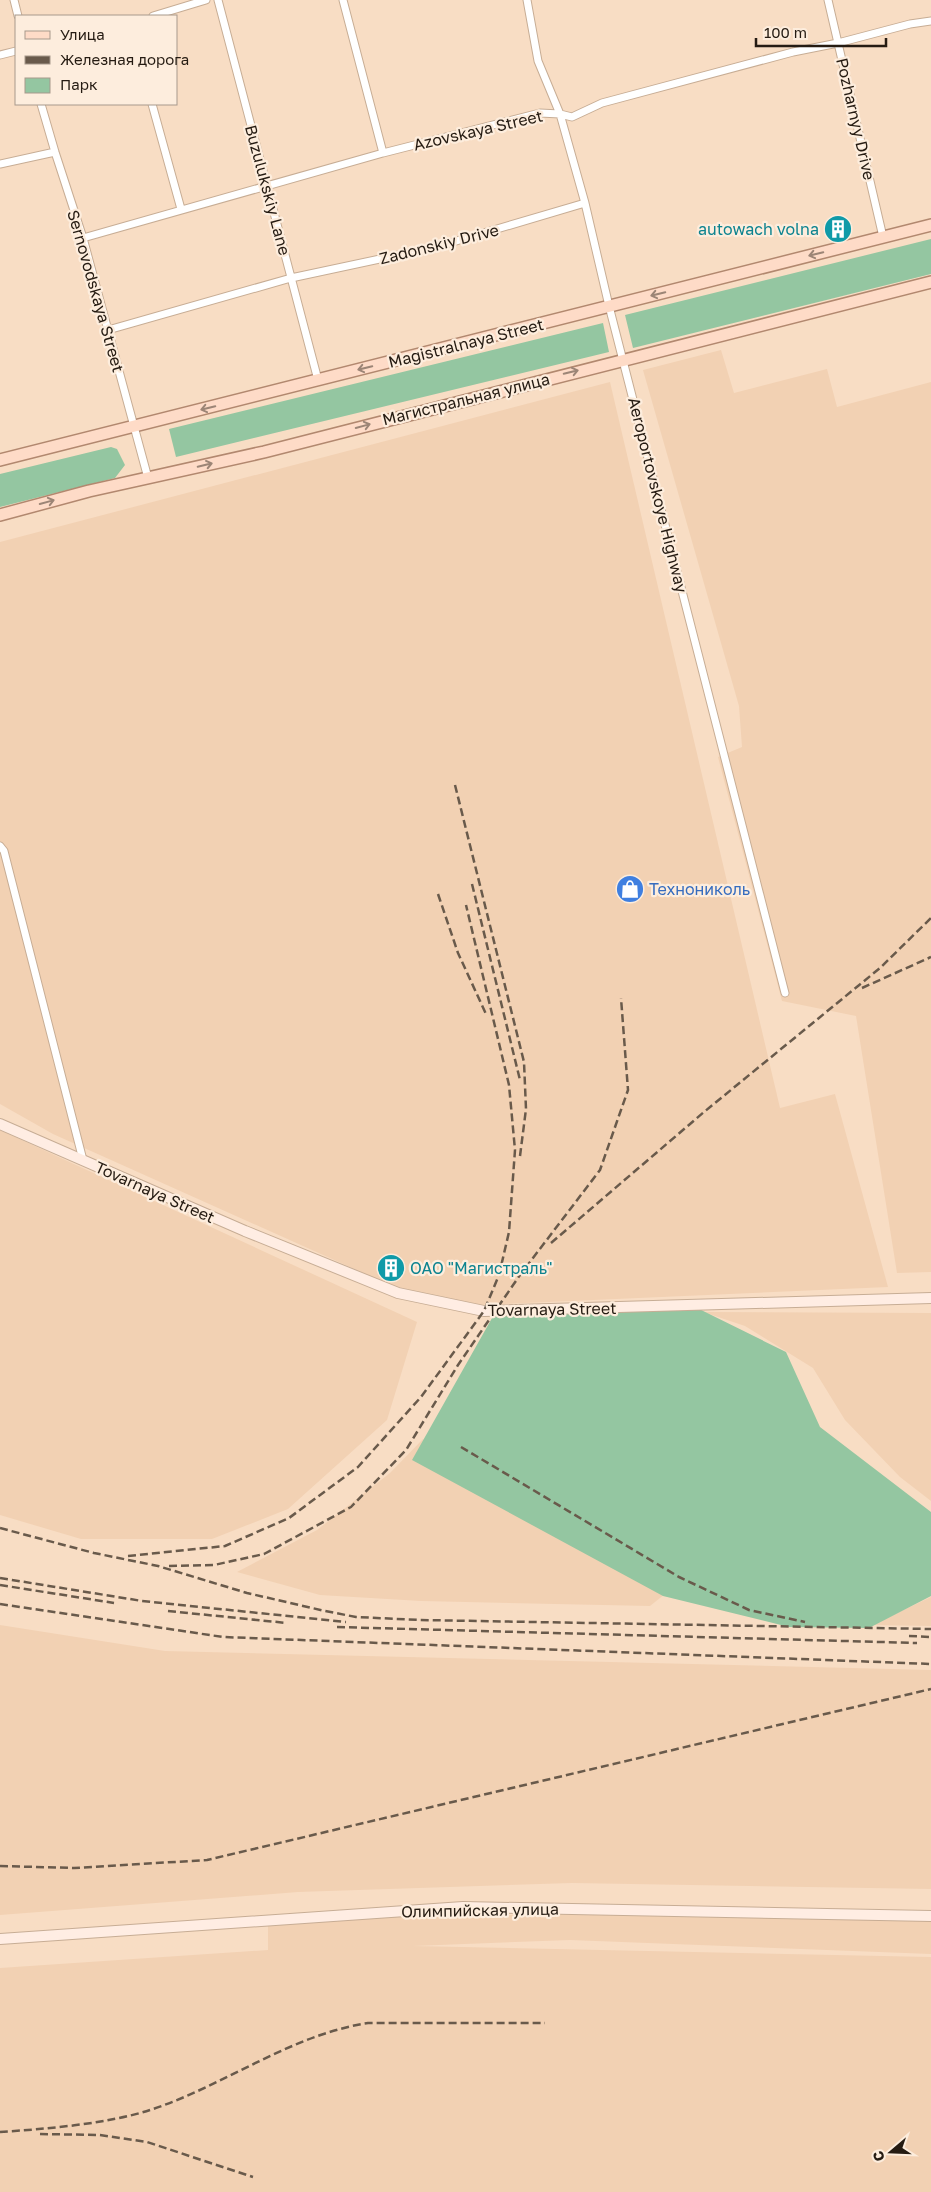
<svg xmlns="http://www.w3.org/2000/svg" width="931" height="2192" viewBox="0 0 931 2192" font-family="'Golos Text',sans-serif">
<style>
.built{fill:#f2d1b3}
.green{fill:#94c6a1}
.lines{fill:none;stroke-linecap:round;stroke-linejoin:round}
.street-casing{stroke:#c7ad95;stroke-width:9}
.secondary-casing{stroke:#c7ad95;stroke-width:12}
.primary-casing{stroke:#b2886f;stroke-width:14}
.street{stroke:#fff;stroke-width:7}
.secondary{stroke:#ffede3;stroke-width:10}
.primary{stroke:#fedbc7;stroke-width:11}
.rail{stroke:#695a4b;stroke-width:2.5;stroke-dasharray:8 4;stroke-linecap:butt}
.oneway{stroke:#9c8576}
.labels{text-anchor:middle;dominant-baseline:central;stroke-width:4.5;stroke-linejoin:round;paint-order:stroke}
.street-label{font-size:16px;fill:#251b12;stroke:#fdeddd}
.culture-label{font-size:16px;fill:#0d838f;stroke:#fdeddd;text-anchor:end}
.shop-label{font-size:16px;fill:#366cbe;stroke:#fdeddd;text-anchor:start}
</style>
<rect width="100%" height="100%" fill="#f8ddc4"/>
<path class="built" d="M721 350 734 393 827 369 837 407 931 382V1272L897 1273 856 1016 782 1001 718 757 742 747 739 706 643 370Z
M610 382 780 1108 835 1094 888 1287 479 1305 399 1289 53 1134 0 1104V542Z
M0 1130 417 1322 387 1420 288 1509 212 1539H81L0 1515Z
M703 1312 931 1313V1501L900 1477 845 1420 813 1368 745 1326Z
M423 1439 555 1512 670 1590 650 1606 421 1601 320 1595 237 1572 317 1530 390 1473Z
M931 1597V1626L872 1625Z
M0 1625 165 1651 931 1670V1889L572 1883 298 1892 0 1915Z
M622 1914 931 1917V1954L570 1940 413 1946 931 1957V2192H0V1968L268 1950V1926L394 1916Z"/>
<path class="green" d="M931 239V274L633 348 625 315Z
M603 323 609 352 176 457 169 429Z
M111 447 117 449 125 465 115 478 0 507V474Z
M691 1305 786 1352 820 1427 931 1512V1596L869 1628 789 1627 663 1596 412 1460 496 1311Z"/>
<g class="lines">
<defs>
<path id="street" d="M14 0 18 16
M218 0 318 380
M343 0 383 153
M527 0 538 61 560 114 585 203 609 306 785 993
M828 0 883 237
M153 16 206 0
M0 55 16 51
M41 104 55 152 83 238 148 478
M152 104 181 209
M0 164 55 152
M83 238 383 153 540 113 560 114 572 117 602 103 793 52 838 43 910 24 931 21
M108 330 291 278 436 247 585 203
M0 846 4 851 83 1160"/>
<path id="secondary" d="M0 1124 245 1231 398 1293 484 1311 931 1298
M0 1939 463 1907 931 1916"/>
<path id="primary" d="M0 460 931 225
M0 515 89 491 264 452 931 282"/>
</defs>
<use href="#street" class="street-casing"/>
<use href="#secondary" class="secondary-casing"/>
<use href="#primary" class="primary-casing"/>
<use href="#street" class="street"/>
<use href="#secondary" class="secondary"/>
<use href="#primary" class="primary"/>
<path class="rail" d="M455 785 524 1062 526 1109 520 1156
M472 884 520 1080
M438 894 458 953 486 1014
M862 988 931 957
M551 1243 704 1112 880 968 931 918
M461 1447 679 1577 749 1610 805 1622
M0 1528 94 1553 158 1566 247 1593 325 1611 356 1617 420 1620 931 1629
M128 1556 225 1546 289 1518 358 1467 421 1397 484 1311 499 1275 509 1232 515 1150 509 1085 466 905
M169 1566 214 1565 264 1554 351 1507 406 1450 458 1365 520 1275 600 1170 628 1090 621 998
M0 1578 142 1601 346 1622
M0 1585 114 1603
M0 1604 223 1637 931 1664
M168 1611 287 1623
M337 1627 917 1643
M909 1636 931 1637
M0 1866 74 1868 207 1860 931 1689
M0 2132C45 2129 107 2124 150 2110 224 2086 290 2035 368 2023H545
M40 2134 100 2135 147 2142 253 2177"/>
</g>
<defs><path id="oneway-shaft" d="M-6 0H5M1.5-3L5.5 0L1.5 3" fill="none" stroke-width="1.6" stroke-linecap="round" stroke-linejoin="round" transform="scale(1.25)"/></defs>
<g class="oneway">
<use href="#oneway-shaft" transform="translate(816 254) rotate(166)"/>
<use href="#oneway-shaft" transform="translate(658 294) rotate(166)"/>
<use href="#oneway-shaft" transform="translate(365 368) rotate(166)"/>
<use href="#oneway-shaft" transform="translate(571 372) rotate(-14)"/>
<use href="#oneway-shaft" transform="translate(208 408) rotate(166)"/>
<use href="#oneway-shaft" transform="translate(363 426) rotate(-15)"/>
<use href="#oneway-shaft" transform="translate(205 465) rotate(-13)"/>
<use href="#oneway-shaft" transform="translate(47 502) rotate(-15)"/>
</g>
<defs>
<symbol id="building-disc" viewBox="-11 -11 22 22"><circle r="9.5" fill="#0f9aa8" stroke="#fdeddd"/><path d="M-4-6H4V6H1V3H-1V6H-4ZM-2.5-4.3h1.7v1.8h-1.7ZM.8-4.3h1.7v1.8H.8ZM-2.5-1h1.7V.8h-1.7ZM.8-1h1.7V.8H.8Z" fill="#fff"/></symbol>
<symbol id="shop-disc" viewBox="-11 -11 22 22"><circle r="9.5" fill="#3f7fe0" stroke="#fdeddd"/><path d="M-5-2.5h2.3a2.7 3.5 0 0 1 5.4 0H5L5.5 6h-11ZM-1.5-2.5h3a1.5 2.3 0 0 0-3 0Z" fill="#fff"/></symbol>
</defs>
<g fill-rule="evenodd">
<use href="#building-disc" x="822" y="213" width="32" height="32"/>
<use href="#shop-disc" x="614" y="873" width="32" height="32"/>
<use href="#building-disc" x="375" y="1252" width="32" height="32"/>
</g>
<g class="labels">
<g class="street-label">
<text transform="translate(856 119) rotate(77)">Pozharnyy Drive</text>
<text transform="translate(478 130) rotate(-13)">Azovskaya Street</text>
<text transform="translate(268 190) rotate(75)">Buzulukskiy Lane</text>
<text transform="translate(439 244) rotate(-14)">Zadonskiy Drive</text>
<text transform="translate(96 291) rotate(74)">Sernovodskaya Street</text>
<text transform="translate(466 343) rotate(-14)">Magistralnaya Street</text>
<text transform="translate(466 399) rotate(-14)">Магистральная улица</text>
<text transform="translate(658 495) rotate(76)">Aeroportovskoye Highway</text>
<text transform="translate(155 1192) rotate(24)">Tovarnaya Street</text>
<text transform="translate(552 1309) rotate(-1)">Tovarnaya Street</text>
<text transform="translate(480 1910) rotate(-1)">Олимпийская улица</text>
</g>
<g class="culture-label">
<text x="819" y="229">autowach volna</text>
<text x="410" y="1268" text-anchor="start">ОАО "Магистраль"</text>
</g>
<g class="shop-label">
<text x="649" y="889">Технониколь</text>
</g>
</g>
<rect x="15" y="15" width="162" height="90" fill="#fdeddd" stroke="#a7998c"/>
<rect x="25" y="31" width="25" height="8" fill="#fedbc7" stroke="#a7998c"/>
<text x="60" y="40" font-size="15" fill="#251b12">Улица</text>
<rect x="25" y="56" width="25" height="8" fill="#695a4b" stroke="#a7998c"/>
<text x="60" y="65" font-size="15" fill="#251b12">Железная дорога</text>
<rect x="25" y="78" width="25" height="15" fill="#94c6a1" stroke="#a7998c"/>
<text x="60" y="90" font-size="15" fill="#251b12">Парк</text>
<g transform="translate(891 2152) rotate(251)" stroke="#fdeddd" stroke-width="4" paint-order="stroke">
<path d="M0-4L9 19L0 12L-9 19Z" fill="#251b12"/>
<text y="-8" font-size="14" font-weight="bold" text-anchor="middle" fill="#251b12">С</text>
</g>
<path d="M756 38v8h130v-8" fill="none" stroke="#251b12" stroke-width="2.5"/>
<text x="764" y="38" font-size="15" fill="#251b12" stroke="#fdeddd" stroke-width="4" paint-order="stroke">100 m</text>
</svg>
